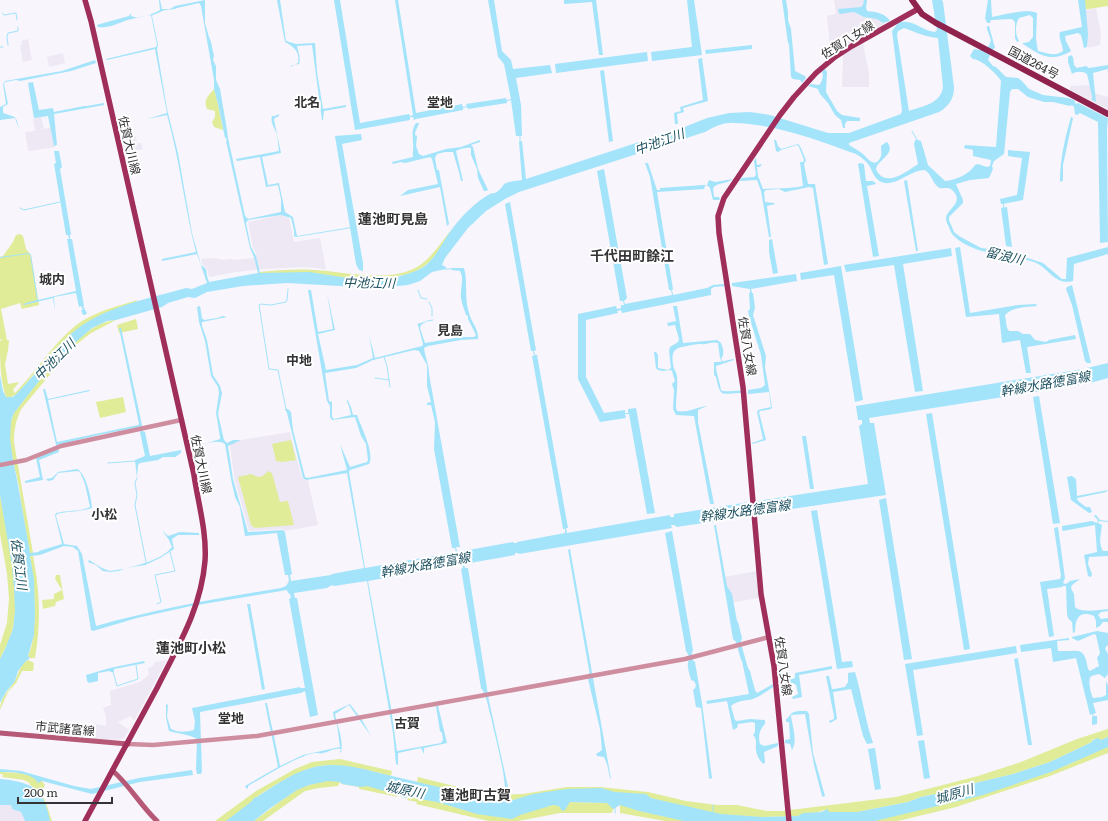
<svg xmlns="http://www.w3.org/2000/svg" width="1108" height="821" viewBox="0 0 1108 821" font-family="Literata,'Noto Sans JP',serif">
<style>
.built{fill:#eee7f4}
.green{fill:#e0ec98}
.water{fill:#a3e4fb;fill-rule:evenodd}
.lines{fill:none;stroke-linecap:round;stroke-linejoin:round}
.stream{stroke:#a3e4fb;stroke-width:1}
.tertiary{stroke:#cf8ea0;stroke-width:4.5}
.secondary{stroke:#b55977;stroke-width:5}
.primary{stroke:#a02e5a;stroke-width:5.5}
.trunk{stroke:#90224e;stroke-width:6}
.labels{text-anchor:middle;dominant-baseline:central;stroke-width:4;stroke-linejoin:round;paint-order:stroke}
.street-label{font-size:12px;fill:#343335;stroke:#fff}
.neighbourhood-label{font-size:13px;font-weight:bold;fill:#343335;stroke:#fff}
.water-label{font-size:13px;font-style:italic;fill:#1c5060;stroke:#fff}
.quarter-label{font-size:14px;font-weight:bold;fill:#343335;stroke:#fff}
</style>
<rect width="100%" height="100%" fill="#f8f5fc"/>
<path class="built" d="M834 0H866L864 13 878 15 885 24 831 56 827 16 836 14Z
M1096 8 1101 34 1100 45 1088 48 1082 11Z
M28 39 32 60 23 62 20 45H22L21 41Z
M863 43 869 74V87H842L843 55Z
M63 53 65 63 49 67 47 57Z
M1091 85 1094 93 1108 97V109L1070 90V86Z
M41 116 44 129 53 127 55 147 30 151 28 150 25 132 35 131 33 119Z
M136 136 137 143H141L143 149 125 153 123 144 129 137Z
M281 215 289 218 294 242 320 238 326 269 303 267 263 269 236 272 209 277 207 269 202 264 201 259 216 258 222 260 231 259 235 260 253 258 257 255 253 248 248 222Z
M290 432 302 478 308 481 318 525 285 531 282 529 249 531 234 477 230 445 232 442 241 440Z
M757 571 759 598 729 603 724 577Z
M167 660 134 721 131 716 118 722 129 730 123 739 108 740 69 737V733L97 724 106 726V717L103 708 111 705 110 691 140 682 149 675 148 668 153 666 155 662Z
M3 804 11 805 12 809 21 812 25 821H0V805Z"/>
<path class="green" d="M1081 0H1108V6L1082 10Z
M214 89 218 104 223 130 214 127 212 122 215 117V111L207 109C203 100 208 96 214 89Z
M452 229C443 243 433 264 416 271 408 275 397 276 388 277 380 279 368 281 360 277L354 279 260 273V272C278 270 296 269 315 270 346 272 389 283 417 267 431 259 442 241 452 229Z
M20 234 23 236 26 249 31 255 39 305 22 309 20 303 1 309 7 340H9L8 350 5 364 8 384 19 382 13 390 15 393C36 372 52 345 75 326 93 312 117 306 138 300L133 304 103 314 71 334 52 352 19 392C15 395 12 398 6 397 0 380 0 359 0 341L2 340 0 339V257L3 256 13 242 16 235Z
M136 319 138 329 119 333 117 325Z
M116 320 91 333 73 347 22 408C16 419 14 429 14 442L33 553 30 554C26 531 22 509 19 487 15 466 4 435 13 415 15 410 19 407 22 403 28 394 35 384 43 376 47 371 53 367 58 361 73 344 92 322 116 320Z
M123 397 126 412 100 418 96 402Z
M291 440 296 460 282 462 276 461 272 444Z
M268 471 272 473 280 502 288 501 294 525 255 528 251 525 238 477 251 474 258 477 263 476Z
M0 495C7 535 21 588 13 627 11 638 5 649 0 659V645L7 623 9 599 7 574 0 534Z
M30 556H33C40 592 41 622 35 658H30L28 656C39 633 34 582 30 556Z
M56 575H60L64 599 56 602 55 606 43 609 42 600 54 599V594L62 590 55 579Z
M28 660 34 663 33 671H22L16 683 8 692 0 710C0 698 8 692 14 682 19 675 19 664 28 660Z
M1108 729V737L1101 740 1093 739 1092 742 1050 762 1013 774 971 784 955 790 921 797 908 802 857 812H829L824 810C817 814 807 812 798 816L762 817 719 816 632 796 483 803 406 779 417 782 418 777 490 795 523 794 567 787H600L648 792 686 801 717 805H737L767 811H782L896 797 978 776 1021 762 1077 739Z
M1108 747V753L1050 776 956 807 898 821H861Z
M340 759 392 771 391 776C368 770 344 764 320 766 304 768 270 787 257 797 248 804 240 813 232 821H215L256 791 295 769 312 762Z
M0 772 21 773 29 775 37 780 42 781 45 785 41 793 46 803 52 821H50C47 809 40 791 29 784L30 783 24 780 2 777 3 774H0Z
M330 778 409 795 518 814 564 802 620 803 695 821H665L620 813V805L613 809 612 813H560L518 821H489L416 804 417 802 407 800 409 797 404 798 396 794 398 797 359 789V787L342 784 340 782 338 786 319 788 305 791 263 821H254L297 789Z"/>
<path class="water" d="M159 0H160L162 9H170L175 6 205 0V23L209 37 211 42 214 56 213 60 216 66V80L220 89 227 130 228 138 245 216 248 219 281 212V199L278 185 266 187 260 157 237 161 236 159 279 151C278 146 278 140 277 135 275 128 270 123 272 116H275L279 114V116L275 118 274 120 281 153 262 157 268 185 279 183 285 212 293 217 297 236 346 228V229L296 237 294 236V230L291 218 281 215 248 220 246 223 251 247 256 256 260 273 309 272 354 279 360 277C374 284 413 275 425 266 437 256 443 241 452 229 462 216 475 202 490 194 491 193 494 193 495 193 499 191 502 187 504 184 509 181 516 181 522 180L519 142 522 141 526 179 682 128 707 118 729 113 750 112 770 115 828 133H849L901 114 902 110 892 31 898 23C913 18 921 31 935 32L937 30 932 0H942L943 2 954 87C954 99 949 106 939 112L849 143V145C854 148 859 151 863 154 869 160 876 169 881 156 882 154 881 149 881 146L885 143 887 142C897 154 877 160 876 169 876 170 878 173 879 174 889 186 909 170 918 164L914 144 915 140H918L921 141 928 165 945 181C957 180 969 174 975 165L978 164 987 167 990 166 991 160 973 156V150L964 148 965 145 996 147 1001 81C997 74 981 59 973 59L970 56 974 49 980 50 989 46 991 40 987 29V26H989L995 48 986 53 990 55 988 60 993 66 996 67 1006 77 1018 78 1022 81 1029 89 1043 95 1068 98 1074 100 1076 104 1078 103 1108 118 1107 130 1108 242 1100 243 1098 122 1080 113 1077 115 1075 114 1074 107 1072 105 1070 106 1053 102H1044L1028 97 1018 89H1012L1010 92 1004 154 994 161 992 166 993 169 989 178 970 180 956 184 963 200V203L949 217V220L954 232 959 236 981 248 1006 251 1043 263 1062 279H1066L1067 258 1108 247V254L1074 264 1073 281C1055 286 1049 268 1034 262 1008 253 973 256 953 235 951 233 950 230 949 227 948 225 946 222 946 219 945 209 966 203 952 190 948 186 941 190 938 187 932 182 932 175 925 170 908 170 893 191 878 180 873 176 872 169 868 164 865 160 861 157 856 154 817 140 776 124 734 123 724 122 714 127 705 132L519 192 505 199 486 211 468 228 445 258 442 265 446 267V269L432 272 420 281 408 285 375 288 287 283 243 286 207 292 195 298 188 297 168 303 162 307 116 320 107 321 92 328 68 349 57 362 43 376 14 413 11 421 10 439 13 460 18 485 30 553 39 552V551L62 544 55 515 56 513C68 510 80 512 90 507L85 484 80 472 77 471 58 473 53 480 48 481 46 479 52 478 58 472 77 469C86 473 91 498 92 508 80 512 69 511 57 514L56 516 64 544 77 546 82 554 96 626C157 609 219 598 281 588L286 586 289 581 288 575H285L277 533 245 536 240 507 235 497 231 479 225 444C218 438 199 445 192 450V448L220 439V437L216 413 219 393 218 387 211 376 205 341 199 322 197 307 200 306 202 318 204 320 217 318 223 316 227 317 202 322V326L207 340 213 375 220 386 222 393 218 414 224 440 227 443 233 440H241L228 446 233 479 248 532 283 530 285 532 292 574 290 575 291 581 331 575 332 574 364 568 347 473 306 480 303 478 287 413 285 409H288L291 412 293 430 305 477 307 478 347 470 340 444 350 467 367 462 368 460 366 444 361 436 355 417 332 420 330 417V406L327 401 308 290H311L318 332 333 329 327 293 335 330 318 334 326 370 357 365 373 358 369 335 375 358 422 346 423 344 418 325 417 324 427 321 421 325 420 328 425 343 461 337H474L476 335 468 319V316L466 315C464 308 460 300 461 293 461 285 464 278 460 271L452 270 450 268H464C468 281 464 298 469 313 471 322 479 329 478 339L461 340 428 346 424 348C425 357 429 364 429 374L460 547H456L457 552 513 542 514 543H517V542L565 533V529H563L532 356H534L533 351H531L505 204 510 202 536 350 534 351 535 355H537L568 528H566L567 533 670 515V517H674V514L749 502 751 504 756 503 757 501 868 484 859 426 862 424V420H858L856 406 1083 369 1084 372H1087V368L1108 363V378L1090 383 1088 379 1085 380 1086 384 869 418 870 423H874L886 495 758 514H752L751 516 676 527 675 525H671L672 528 519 554 518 553H515V555L464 564 465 568H468L489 701 508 787H505C503 764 496 741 491 717 488 708 487 695 481 688L461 569 463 568 462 564 368 581 391 708 397 751 441 743 443 740 442 733 440 731 436 706H438L447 743 424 748V754L421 748 398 753V765L396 764 393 733 367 581 334 586 332 585 327 588 294 593 295 598H297L318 715 310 717 305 691 301 693 200 712 202 771 201 774H197L196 769 197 739C188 734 179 734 169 731L166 718V704L168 705 167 717 171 729C180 733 185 732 194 730L195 721 192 708 300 687V688H305L289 599 291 598 290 594 288 593 287 590 191 606 137 618 93 631 91 630 78 551 73 547 64 546 40 555 30 556 34 579 35 615 34 635 28 656 30 658 25 662 18 671 15 681 6 692 0 703V659L5 649 13 629 15 611 14 588 12 566 0 495V375L3 391 6 397H13C34 378 49 353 71 334 101 307 148 299 186 288L192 289 207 283 197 254 162 261V259L196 252C184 206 180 160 167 115L147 119 167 113 155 49 107 60 106 59 156 47 157 45 151 15C145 16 138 17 132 19 121 21 110 29 98 27L97 25 100 24 129 16 131 13V16C139 20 153 14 160 10ZM199 3 201 6 214 80V89L218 104 225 138H226L227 140 226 141 250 248 254 257 258 273 209 282 207 276 206 269 201 265 192 233 178 153 167 109 157 49 158 45 152 16 153 15 165 10 175 9 177 8ZM904 28C915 32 926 37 938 38L943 87C941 104 922 106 909 111L897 35 898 31ZM414 350 419 351 427 365V386L431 402 427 403V405H431L435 422 434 449 452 548H455L456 552 365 568 349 472 350 470 369 464C375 453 361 427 357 415H353L351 407 347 399V402L349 406 351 415 334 419 332 417V402L329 401 325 373 356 368 373 360Z
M277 0H280L286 41 296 44 315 43 317 72 323 109 346 105V107L324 111 323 120H322L312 45 297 46C298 52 301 57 299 64L292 65 290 67V96V67L298 63C300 51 294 47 285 42Z
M334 0H340L360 123 409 114 410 116 413 115 395 0H398L416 113 462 104 463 107 467 106 466 104 506 98V100L511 99 504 64 498 57 488 0H494L502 51 511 60 513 69 550 65 552 73 516 78 521 105 522 136H516L511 100 507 101V103L468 109 467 107 463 108V110L416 119 414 120 413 117H410V120L355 130Z
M564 0H596L603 55H599L592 2 564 4Z
M687 0H694L702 55 652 61 651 52 692 47Z
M782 0H786L788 12V20L791 29 795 71 805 76 806 78 802 83 800 80 793 79 791 77 789 44 788 43Z
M864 0H867L866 8 867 11C876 12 885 13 890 21L883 23 877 19 864 17 854 12 840 14 839 13 838 9 861 7 863 5Z
M988 0H991L992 17C1002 15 1028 8 1037 13L1036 39 1038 51C1046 53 1055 57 1063 51 1063 45 1058 38 1060 32L1082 27 1078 0H1085L1088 34 1087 47 1084 48 1081 35 1078 33 1065 36 1066 41 1071 51C1058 59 1047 59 1034 51 1030 49 1027 46 1023 44V43L1029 42 1033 37V18L1030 15 1019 18C1015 24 1015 35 1019 41L1017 42 1015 38V22L1012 19 991 20 990 23H987L985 18Z
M752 45V49L706 54 705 50Z
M647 52 648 61 556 73 555 64Z
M1071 55 1073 57 1074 65 1077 68 1086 66 1089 68 1108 65V69L1093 73 1096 102 1092 100V96L1087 74C1083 71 1076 71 1072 74L1068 62V57Z
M702 58 708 101 683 108 684 112 677 114 678 124H675L674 113 681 111 680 107 703 100 698 59Z
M95 60 96 63 71 71 20 81 16 80 5 82 4 84 8 104 3 107V113C16 118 16 114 19 129L15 118 0 120V107L6 104 3 84 5 81 62 71Z
M825 69 827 72 826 92 837 111 842 115 860 118V121H847L845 124V128H843L841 120 835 115 828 103 820 94 818 89 808 86 811 84 819 85C822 82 824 76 822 72Z
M604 70 613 141 609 142 600 71Z
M33 82 39 110 53 108 54 112 84 106H87L104 103V105L54 114 57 145 54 146 48 116 34 118 28 83Z
M1071 117 1073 118 1063 165V180L1061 182 1060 181C1060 159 1065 138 1071 117Z
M416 123H419C418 128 415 130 415 135L417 136 416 146 419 154 423 156 446 149 461 147 480 140V142L471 145 473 147 478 169 488 190 486 191H484L478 178 477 169 471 155V148C466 147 460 149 456 151L463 181H461L459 172 453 152H445L437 154 435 158 437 170H439L449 224 447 226 440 187 400 196 408 190 438 184 432 159 430 157 405 163 401 162 393 164 392 162 413 157C412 153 414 148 413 143 413 136 411 130 416 123Z
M361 134 362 140 342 144 363 263V271L359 270 356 264 335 136Z
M774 140H776L778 146 781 149 798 144 800 146 806 160 804 164 808 184H815L828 264 824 265 813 188 809 187 785 192 779 189 766 190 764 192 765 202 774 203 775 204 767 206 771 237H769L761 191 757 180 739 181 742 178 754 177 756 175 754 161 756 158 757 165 762 164 760 167H757L758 176 763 189C776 188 790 189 803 186L800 162H803L804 160 799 147 797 145 781 150 778 152 776 151Z
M1008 150 1030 152 1023 200 1003 204H1001L1000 199 1017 195 1022 158 1008 156Z
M54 151H59L62 167 60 169 71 234 70 235V239H72L84 306H83L87 313 85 315H83L81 310H83L81 306 79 307 76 293 54 297 55 311 53 298 24 305 23 304 37 300 30 255 28 254 0 258V257L29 253 31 255 38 300 76 291 67 239H69L68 235H66L54 164 56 163Z
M645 163H648L657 190H660V188L704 185H707L709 180 715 182 733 179C727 184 718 182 713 188L714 197H719L720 199 719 200H713L710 188 707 185 705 186 704 189 657 192 673 289 672 290 673 295 707 288 713 285 724 284 725 286 714 287 711 289V295L622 313 621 310 617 311 618 313 586 320V377L604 413 625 410V413H628V409L636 408 655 513 647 514 629 414H625L626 418 600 422 578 379V314L616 306 617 309 621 308V305H624L623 301H620L597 171 604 169 627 298 624 301 625 304 672 295 671 290H669L650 177Z
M860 163 864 164 866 181C871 181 874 180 876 184L867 186 879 256 873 257 858 164Z
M907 180 918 251H916L904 181Z
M1007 207 1012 247 1006 246 1001 208Z
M772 239 778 273 773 274 769 252V240Z
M960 247 970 313 1018 305 1036 304 1037 306C1027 307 1011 307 1005 315L1007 328 1009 331H1018L1023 334H1030L1035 340 1046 342 1049 340 1075 335 1076 339 1027 347 1031 373H1026L1020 340 1002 343 999 314 966 317 955 248Z
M951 248 952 256 903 264 923 391 915 392 894 265 846 272 844 265Z
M841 266 863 400 855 402 834 275 801 280 800 273Z
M796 274 797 281 751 289 752 293H753L755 308 753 315 766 356 765 367 772 407 771 409 760 411 759 412 766 440 752 444V443L763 439 757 412 758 410 771 407 769 392 748 394V390L761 388 765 385 761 355 749 316 748 311 750 309 749 293H750V289L732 286V283Z
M1072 285 1091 363H1087L1085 361 1072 305 1066 289 1067 287Z
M673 306H677L683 343 717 340 721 343C723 348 725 354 721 359L720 358 718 343C713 341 706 345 700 344 695 344 692 345 687 346 675 348 671 350 673 364 673 368 676 371 677 376 678 386 676 397 676 407L677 411C688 413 697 407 707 406L698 410V422L714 504H710L694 416 676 415 673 409 674 390 672 384 675 381 672 371 671 370 663 371 658 370 656 368 654 352H656L658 355V368L668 370 671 368 669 351 670 347 678 342 679 339 675 325 668 326 667 323 676 321Z
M119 328H121L142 425V431L145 432 150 456 181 450V453L175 457H163L158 460 140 463 138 465 137 478 135 460 145 456 140 432 141 431 140 427 103 434 57 445 59 452 39 460 43 480 25 483V481L40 477 36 458 57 449 43 389H45L48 399 89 390 90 391 48 400 57 442 138 425 139 424Z
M733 359 734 360 716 366C716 373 720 382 721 390 725 393 736 390 741 391L742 393C723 392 721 401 716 377L714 375V362H720Z
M1039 396 1060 523 1053 524 1033 397Z
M932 413 970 649 964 650 926 414Z
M802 436H806L814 489H810Z
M1072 476 1076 479 1077 496 1108 490 1106 492 1077 498 1078 501 1086 507H1090L1092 512 1089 513 1071 500 1067 477Z
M886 498 912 659 904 660 879 500Z
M817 510 842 662 852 661 853 667 837 669 811 511Z
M1095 515H1096L1100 520 1108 521V522L1099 521 1098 523 1102 525C1101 534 1098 543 1103 551H1108V556L1089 557 1088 564 1092 574 1091 577 1088 576 1084 555 1097 552 1095 525 1063 531 1062 529V526L1092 521 1097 523 1098 520 1094 516Z
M714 525H716L727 586 732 594 737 621 738 622 742 638 741 641 742 647 748 668 750 671 755 690 757 693 773 684V687C766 692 760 696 753 699 745 701 738 700 731 706L735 720 737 721 750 719 765 720V724C759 730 758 737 760 744L764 746 778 743V746L764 752 765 762 764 764C760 762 756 754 756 750 755 744 758 740 753 735L755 732V723L752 722 738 724 737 728 733 730 727 701 707 704 706 701 749 694 742 661 741 660 736 642 733 639Z
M1058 527 1065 578 1063 583 1066 584 1070 581 1080 579 1072 585 1071 588 1074 594 1075 607C1080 613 1100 610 1108 609V611L1101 612 1098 615 1101 619 1108 618V622H1103L1100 626 1096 628V621L1094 616C1079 610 1075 619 1075 632L1073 633 1072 622 1068 618 1067 614 1066 586H1063L1062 587 1047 589 1054 636 1049 637 1040 582 1060 579 1061 576 1054 528Z
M162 530 168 536 180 532 199 533V535H178L172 539 174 549 160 558 145 565 126 568 119 571 110 572 103 571 96 565 88 562 89 560C96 564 102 569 110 571 126 569 162 561 172 547L169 540Z
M672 531 693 650C691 655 691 659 695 662L702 703 712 778 710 779 709 778 701 708 696 707 693 690 695 688 696 685 694 681 691 680C690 675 687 668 688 663 689 657 690 657 686 651L665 533Z
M570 549 611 779 610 778 607 764 604 757 597 756 596 754 602 750 600 729 588 679 590 678 589 670 568 550Z
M247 604H250L265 689 262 690Z
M1097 631 1108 633V645L1105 648 1108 654V674L1105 678 1099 674C1096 675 1091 675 1090 678 1088 682 1091 694 1093 698L1102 697 1106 695V680L1108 686V700L1093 703 1096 713 1093 714 1094 716H1097V724L1092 725V717L1093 716 1092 714 1090 715 1076 658 1053 662 1051 648 1021 652 1020 645 1069 638V640L1057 641 1058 651C1079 652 1084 645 1088 669L1090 671 1099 666 1097 658 1100 653 1096 635 1094 634 1078 641 1072 638V637Z
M1016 646 1017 653 913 670 923 735 917 736 905 664Z
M1018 658 1032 745H1028L1014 659Z
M144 661 145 663 114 669V672H111L109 671 98 673V681L89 683 87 681 86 675 110 668Z
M832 666V669L799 675 802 697 793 699 792 697 798 694 796 685 793 683 788 684 787 687 788 689 785 690 781 686 780 682 795 678V673Z
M855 672C862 695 865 720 873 743L867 744 863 736 851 689 833 692 837 719 830 723 829 721 834 719V716L826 676H829L832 689H834L845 687 848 682V673Z
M265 703H267C271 724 276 744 280 766L303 755 340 747 337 725 334 718 333 712 350 704 362 720 371 736 349 705 335 714C337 726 344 739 341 753L340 752 341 749C333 748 329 752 323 753 321 754 319 753 317 753 313 753 306 755 302 757 283 765 265 776 248 786V788L247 789 245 786 278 767C274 745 269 725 265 703Z
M807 711 809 714 813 753 825 796 823 797 822 796 814 765 805 714 791 715C792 726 798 740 792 750L790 744 785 743V740L790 739 789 722H786V719L788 718C792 710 798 711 807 711Z
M1108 737V747L1051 772 983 795 875 821H684L639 811 620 805 613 809 607 803 570 802 565 810 562 811 559 806 553 805 520 815 512 819 477 814 437 802 409 797 404 798 395 794 367 786 360 787 342 784 340 782 328 781 309 785 297 790 269 809 254 821H226L252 801 253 799 256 797H257C274 786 292 773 311 768 337 760 366 770 392 776 410 780 429 785 448 789L456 794 461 792 466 793 468 797C478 799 496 805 505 798L513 800 533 794 566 789 601 788 615 792 646 794 651 798 721 814 762 817 798 816 803 813 821 812 828 809 829 812H857L908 802 921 797 955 790 971 784 1013 774 1050 762 1092 742 1093 740 1098 738 1101 740Z
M924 740 930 778 924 779 918 741Z
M875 748 881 789 875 790 868 749Z
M0 769 21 771 74 786 91 789 139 778 192 770 193 775 140 782 92 794 42 781 38 783C32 772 11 772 0 772Z
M0 779C32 782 44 788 50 821H25L21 812 12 809 11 805H0Z"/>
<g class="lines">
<path class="stream" d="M2 13 4 15 16 13 17 20
M8 45 7 37 8 33 18 31V27
M0 47H3
M912 131 917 140
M520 136V143
M1003 204 1004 208
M20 208 24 210 60 202
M346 228H350
M445 269H450
M418 290 421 298 427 299
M429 302 432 308V316
M427 321 433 320
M384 357 387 366 390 387
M721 359 722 362
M375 378 389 380
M286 409 278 370 269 369 259 305 260 304 271 305 286 302 287 300 288 289
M108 463 136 461
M137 478 135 483 137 495 135 505 146 562
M157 604 161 602 155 575 175 571 170 552
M113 672 117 686 138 679 136 665
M615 813V807
M713 813V805"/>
<path class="tertiary" d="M0 465 26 460 61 446 181 420
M128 744 153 745 257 736 685 659 769 637"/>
<path class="secondary" d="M0 733 128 744
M113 771C130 786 141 806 157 821"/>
<path class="primary" d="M85 0 91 21 194 475C198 503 207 532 205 561 201 609 178 646 157 688 133 732 109 777 85 821
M789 821 774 666 761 594 743 387 719 233 718 216 724 198 780 115 794 97 816 73 835 57 852 46 918 9"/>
<path class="trunk" d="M912 0 922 14 936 23 1108 114"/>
</g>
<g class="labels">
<g class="street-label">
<text transform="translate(847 39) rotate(-32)">佐賀八女線</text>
<text transform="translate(1034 62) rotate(28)">国道264号</text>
<text transform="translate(130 145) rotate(77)">佐賀大川線</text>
<text transform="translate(748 346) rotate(81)">佐賀八女線</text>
<text transform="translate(202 464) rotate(78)">佐賀大川線</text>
<text transform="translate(784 666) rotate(82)">佐賀八女線</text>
<text transform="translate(65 728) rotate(5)">市武諸富線</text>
</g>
<g class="neighbourhood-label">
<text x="307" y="101">北名</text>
<text x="440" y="101">堂地</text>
<text x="52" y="278">城内</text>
<text x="450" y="329">見島</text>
<text x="299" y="359">中地</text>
<text x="104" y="513">小松</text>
<text x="231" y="717">堂地</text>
<text x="407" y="722">古賀</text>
</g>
<g class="water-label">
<text transform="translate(659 141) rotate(-20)">中池江川</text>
<text transform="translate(1005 255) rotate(13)">留浪川</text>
<text transform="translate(369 282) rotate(1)">中池江川</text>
<text transform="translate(54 359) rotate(-45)">中池江川</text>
<text transform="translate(1045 383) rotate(-10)">幹線水路徳富線</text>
<text transform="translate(745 510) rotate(-8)">幹線水路徳富線</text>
<text transform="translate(20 564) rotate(83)">佐賀江川</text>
<text transform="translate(425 564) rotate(-10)">幹線水路徳富線</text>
<text transform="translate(405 789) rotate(12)">城原川</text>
<text transform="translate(954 793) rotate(-16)">城原川</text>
</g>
<g class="quarter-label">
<text x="393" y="218">蓮池町見島</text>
<text x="632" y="255">千代田町餘江</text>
<text x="191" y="647">蓮池町小松</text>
<text x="476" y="794">蓮池町古賀</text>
</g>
</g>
<path d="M18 797v6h94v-6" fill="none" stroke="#343335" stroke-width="2"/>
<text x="24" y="797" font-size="12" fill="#343335" stroke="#ffffff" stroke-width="3" paint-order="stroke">200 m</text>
</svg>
